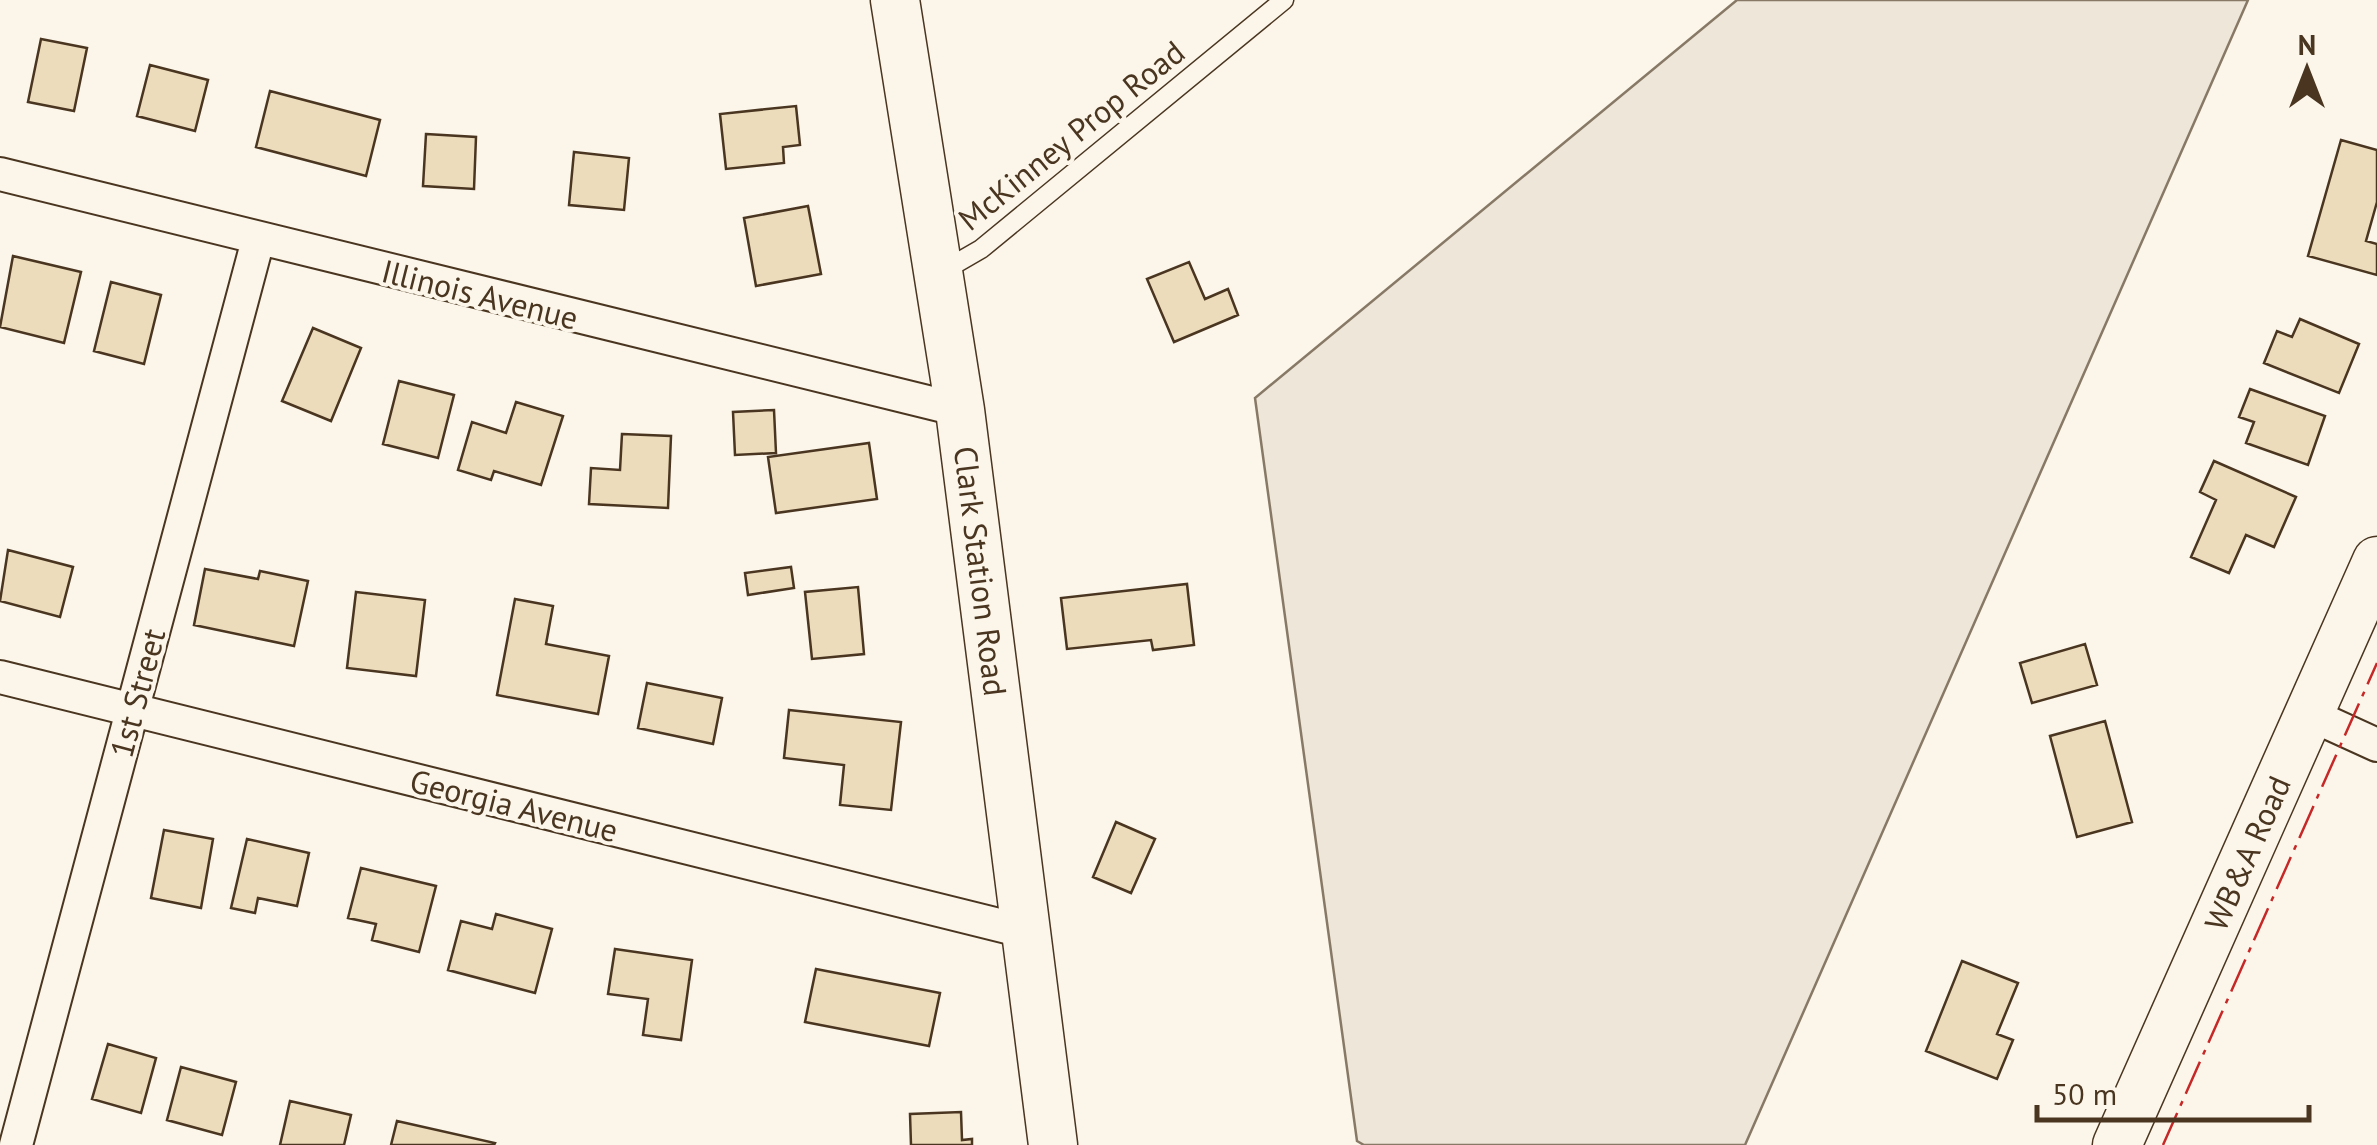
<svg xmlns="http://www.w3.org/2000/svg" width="2377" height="1145" viewBox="0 0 2377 1145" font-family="'PT Sans',sans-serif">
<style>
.green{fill:#ede6d9;stroke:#887966;stroke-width:2.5}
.building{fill:#ecdcbc;stroke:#4a3520;stroke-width:2.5}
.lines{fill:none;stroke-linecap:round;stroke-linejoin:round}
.lane-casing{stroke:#4a3520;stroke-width:21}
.street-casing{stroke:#4a3520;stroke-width:36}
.secondary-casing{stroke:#4a3520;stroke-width:51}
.lane{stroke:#fbf6e9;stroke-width:18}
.street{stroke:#fbf6e9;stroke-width:32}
.secondary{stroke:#fbf6e9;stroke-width:48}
.power{stroke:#c62828;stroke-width:2.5;stroke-dasharray:35 8 5 8;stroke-linecap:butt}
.labels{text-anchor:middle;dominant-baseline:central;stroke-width:8;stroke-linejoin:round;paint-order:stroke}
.street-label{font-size:32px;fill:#4a3520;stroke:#fbf6e9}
</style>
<rect width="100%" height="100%" fill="#fbf6e9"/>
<path class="green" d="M1737 0H2248L1745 1145H1364L1357 1141 1255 398Z"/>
<path class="building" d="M41 39 87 48 74 111 28 102Z
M150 65 208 80 195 131 137 116Z
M270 91 380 120 366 176 256 147Z
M796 106 800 145 783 147 784 163 726 169 720 114Z
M426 134 476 137 474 189 423 186Z
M2341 140 2377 150V202L2366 241 2377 244V275L2308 256Z
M574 152 629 158 624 210 569 205Z
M808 206 821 274 756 286 744 218Z
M13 256 81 272 64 343 0 327Z
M1189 262 1205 299 1228 289 1238 315 1174 342 1147 279Z
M111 282 161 295 144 364 94 351Z
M2300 319 2359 344 2339 393 2264 363 2277 331 2292 337Z
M313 328 361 348 331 421 282 401Z
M399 381 454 395 438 458 383 444Z
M2250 389 2325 416 2308 465 2246 443 2254 422 2239 417Z
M516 402 563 416 541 485 494 471 491 480 458 470 472 422 506 433Z
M774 410 776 453 735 455 733 412Z
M622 434 671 436 668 508 589 504 591 468 620 470Z
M869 443 877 499 776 513 768 457Z
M2214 461 2296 497 2274 547 2246 535 2229 573 2191 557 2216 500 2200 492Z
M8 550 73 567 60 617 0 601Z
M791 567 794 588 748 595 745 573Z
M205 569 258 579 260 571 308 581 294 646 194 625Z
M1187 584 1194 645 1153 650 1151 640 1067 649 1061 598Z
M858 587 864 654 812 659 805 592Z
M356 592 425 600 416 676 347 668Z
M515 599 553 606 546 644 609 656 598 714 497 695Z
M2085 644 2097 685 2032 703 2020 663Z
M647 683 722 698 713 744 638 728Z
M789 710 901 722 891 810 840 805 844 765 784 758Z
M2105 721 2132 822 2077 837 2050 736Z
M1116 822 1155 839 1131 893 1093 877Z
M164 830 213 839 201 908 151 898Z
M247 839 309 853 297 906 258 898 255 913 231 908Z
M361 868 436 886 419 952 372 940 376 924 348 918Z
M496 914 552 929 535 993 448 970 461 921 492 929Z
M615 949 692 960 681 1040 643 1035 648 999 608 994Z
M1962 961 2018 983 1997 1034 2013 1040 1997 1079 1926 1051Z
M816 969 940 993 929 1046 805 1022Z
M108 1044 156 1058 141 1113 92 1099Z
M181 1067 236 1082 222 1135 167 1120Z
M290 1101 351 1115 344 1145H280Z
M961 1112 962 1140 972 1139V1145H911L910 1114Z
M397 1121 495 1143 494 1145H391Z"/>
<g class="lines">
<defs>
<path id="lane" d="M943 271 981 249 1284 0"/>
<path id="street" d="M0 174 960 410
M0 677 1027 932
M2309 714 2377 745
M16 1145 258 240"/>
<path id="secondary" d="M895 0 960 410 1053 1145
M2117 1145 2377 561"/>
</defs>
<use href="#lane" class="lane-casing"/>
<use href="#street" class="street-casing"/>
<use href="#secondary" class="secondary-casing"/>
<use href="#lane" class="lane"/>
<use href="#street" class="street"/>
<use href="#secondary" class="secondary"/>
<path class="power" d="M2163 1145 2377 663"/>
</g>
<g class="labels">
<g class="street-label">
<text transform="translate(1071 135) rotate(-39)">McKinney Prop Road</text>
<text transform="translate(480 294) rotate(14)">Illinois Avenue</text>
<text transform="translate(981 571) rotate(83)">Clark Station Road</text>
<text transform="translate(137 693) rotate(-75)">1st Street</text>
<text transform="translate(514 805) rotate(14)">Georgia Avenue</text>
<text transform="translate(2247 853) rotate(-66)">WB&amp;A Road</text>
</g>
</g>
<g transform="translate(2307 70)" stroke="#fbf6e9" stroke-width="8" paint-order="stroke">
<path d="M0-8L18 38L0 25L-18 38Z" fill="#4a3520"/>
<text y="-15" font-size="28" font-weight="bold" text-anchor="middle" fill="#4a3520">N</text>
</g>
<path d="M2037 1105v15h272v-15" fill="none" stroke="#4a3520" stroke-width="5"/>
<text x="2052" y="1105" font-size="30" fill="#4a3520" stroke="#fbf6e9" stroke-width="8" paint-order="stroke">50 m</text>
</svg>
